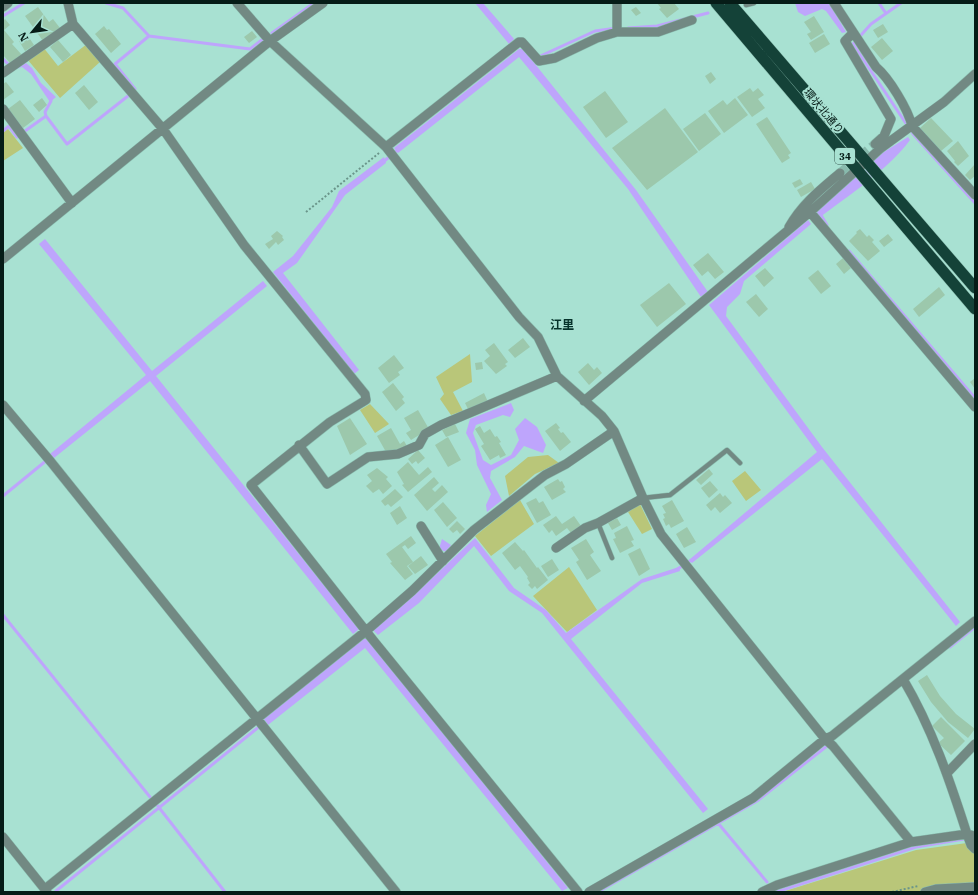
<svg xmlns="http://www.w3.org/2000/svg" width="978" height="895" viewBox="0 0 978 895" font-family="'IBM Plex Serif','Noto Sans JP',serif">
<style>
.green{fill:#b9c679}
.water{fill:#bea5fc}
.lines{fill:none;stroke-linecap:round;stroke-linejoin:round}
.stream{stroke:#bea5fc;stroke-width:3}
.building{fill:#9cc8ac}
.minor-tunnel{stroke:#88baad;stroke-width:9;stroke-dasharray:9 4.5;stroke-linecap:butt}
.service-casing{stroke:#8bbeb0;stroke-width:5.5}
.minor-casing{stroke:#8bbeb0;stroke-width:10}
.trunk-casing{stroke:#8bbeb0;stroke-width:12}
.path{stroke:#6a958a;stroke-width:2;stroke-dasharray:2 2;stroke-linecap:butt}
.service{stroke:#728983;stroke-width:4.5}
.minor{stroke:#728983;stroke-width:9}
.trunk{stroke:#144238;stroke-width:11}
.labels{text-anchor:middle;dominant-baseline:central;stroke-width:4;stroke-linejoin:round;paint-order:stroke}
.shield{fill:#a8e1d2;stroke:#37574f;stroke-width:1}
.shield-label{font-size:10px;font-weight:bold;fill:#061c17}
.street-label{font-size:11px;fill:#061c17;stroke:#a8e1d2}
.neighbourhood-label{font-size:12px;font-weight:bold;fill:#06332b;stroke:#a8e1d2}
</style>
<rect width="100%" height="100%" fill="#a8e1d2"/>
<path class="green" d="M87 44 100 62 60 98 27 59 43 47 58 66Z
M8 129 23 148 3 161V133Z
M470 354 472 382 453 392 463 411 451 415 440 399 444 394 436 377Z
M370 404 389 424 375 433 360 410Z
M548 455 559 463 535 474 509 496 505 476 528 457Z
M745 471 761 490 746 501 732 481Z
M520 500 534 524 491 556 475 536Z
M640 504 652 529 642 534 628 512Z
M569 567 597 610 567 632 533 596Z
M967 843 975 844V892H782L916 850Z"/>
<path class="water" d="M475 3H483L514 39 509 44Z
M795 3H829L846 32 842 33 826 11 822 9 805 16 798 12Z
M519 49H523L636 190 708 292 701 297 628 189 519 57 398 153 394 148Z
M26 63 32 68 41 83 56 97 50 102 31 74 22 67 17 69 18 67Z
M908 137 910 140C889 169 848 196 819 218L815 213 879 155Z
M384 157 386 163 345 195 297 263 283 273 359 370 354 374 273 272 293 256 332 207 339 191Z
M808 220 811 224 744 281 740 294 727 307 726 316 822 447 960 622 956 626 822 459 692 563 689 560 817 452 709 305Z
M45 239 152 371 263 281 267 286 156 376 359 629 353 634 150 381 54 458 50 454 146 375 39 244Z
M511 403 514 410 510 417 503 415 476 425 473 433 483 460 491 465 511 455 519 440 515 429 525 418 537 427 546 445 543 453 524 446 515 457 491 471 490 478 502 500 487 512 486 505 491 494 477 465 475 450 466 433 470 419Z
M475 538 514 588 546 610 566 633 642 579 679 567 680 571 642 583 571 639 708 809 703 813 542 613 509 591 474 546 419 603 378 635 373 630 413 596Z
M442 539 451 545 446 552 439 549Z
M366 637 568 888 562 891 365 648 268 725 263 718Z"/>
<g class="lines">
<path class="stream" d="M106 3 123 8 149 36 250 49 263 39
M879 3 885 12
M901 3 871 24 853 44 913 134 975 203
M3 16 24 3
M628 28 657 26 708 13
M272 33 314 3
M536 58 595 31 617 28
M3 59 8 64
M135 89 115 64 149 36
M46 116 45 112 51 101V98
M3 131 9 126 17 137
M25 131 46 116 67 144 128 96
M383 162 399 149
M821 215 827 225
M849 251 975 398
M3 496 47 460
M676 570 693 559
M3 615 150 797
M950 647 975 627
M157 805 225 892
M718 823 767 882
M56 891 260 726
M598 892 757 801 827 746
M776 892 916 847 964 839 975 841"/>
</g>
<path class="building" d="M657 3H674L679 9 667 18 659 9 661 8Z
M38 7 49 22 53 19 60 28 43 41 25 16Z
M636 7 641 13 636 16 631 10Z
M814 16 824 32 811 40 807 34 811 32 804 22Z
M5 19 10 25 4 30 14 42 12 44 22 55 11 64 3 55V21Z
M883 24 888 32 878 38 873 30Z
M104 26 107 30 109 29 121 44 111 53 95 34Z
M252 31 257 37 249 43 244 37Z
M824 34 830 44 815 53 809 43Z
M28 36 34 45 25 51 19 41Z
M882 38 893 51 882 60 871 47Z
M58 40 71 55 63 62 50 47Z
M711 72 716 79 710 84 705 76Z
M6 82 14 92 3 100V84Z
M84 85 98 102 89 110 75 93Z
M750 88 753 92 758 88 764 95 758 99 765 108 752 117 737 97Z
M605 91 628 122 606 138 583 107Z
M42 98 47 105 39 112 33 105Z
M735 98 748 115 724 133 708 111 723 100 727 105Z
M20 100 35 119 23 128 8 109Z
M665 108 698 152 647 190 612 148Z
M705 113 721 134 699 151 683 129Z
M767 117 791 153 788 155 790 158 782 163 756 124Z
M931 118 953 141 941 151 920 128Z
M958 141 969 156 958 166 954 162 955 161 947 151Z
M975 164V176L970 180 965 175Z
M800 179 803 184 795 188 792 183Z
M811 182 815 189 801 197 797 190Z
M860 229 867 237 869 235 874 240 872 242 880 251 868 261 849 241 857 233 856 232Z
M277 231 283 236 282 237 284 240 278 245 276 242 269 249 265 244 273 239 271 236Z
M888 234 893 240 884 247 879 241Z
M708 253 724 272 715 279 708 271 702 276 693 265Z
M843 258 851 268 844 274 836 264Z
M765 268 774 278 764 287 755 276Z
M818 270 831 286 821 294 808 278Z
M669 283 686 304 657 327 640 305Z
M939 287 945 295 919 317 913 309Z
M756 294 768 309 759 317 746 302Z
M523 338 530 347 515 358 508 350Z
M494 343 508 362 505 364 507 366 496 374 484 361 490 356 485 350Z
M394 355 404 368 398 372 400 375 389 383 378 368Z
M482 362 483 369 476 370 475 363Z
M588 363 594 370 597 367 602 373 589 385 578 372Z
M975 378V389L970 382Z
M393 383 404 397 402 399 405 403 396 411 382 392Z
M484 393 488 402 469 411 465 403Z
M418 410 429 429 411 440 406 433 411 430 404 418Z
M350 418 367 444 350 455 337 426Z
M556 423 560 428 558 429 561 433 563 432 571 442 560 451 545 431Z
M455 424 459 432 446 437 442 430Z
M480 426 484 433 490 429 495 437 497 436 501 442 499 443 506 455 500 458 499 455 490 460 481 446 484 444 475 429Z
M391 428 400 444 404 441 407 446 399 451 386 452 377 436Z
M448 437 461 460 448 467 435 445Z
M418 450 425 458 418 464 416 461 412 464 408 459Z
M408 462 419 475 428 467 432 472 408 492 402 485 404 484 397 472Z
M377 468 388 477 386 479 392 486 383 494 379 489 373 493 366 486 372 481 367 475Z
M709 469 713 474 701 485 696 480Z
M434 477 439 483 432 489 435 492 442 485 448 492 427 511 414 495Z
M558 479 560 482 562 481 565 487 563 489 566 492 552 500 544 487Z
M710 481 718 490 709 498 701 488Z
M395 489 403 497 391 507 388 504 385 506 381 501Z
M720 493 723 497 725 495 732 503 720 513 715 507 711 511 706 505Z
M536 498 539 503 543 501 551 515 537 523 526 503Z
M672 500 684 521 671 528 669 524 666 526 663 519 665 518 663 514 666 513 662 506Z
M443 502 457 518 447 527 434 510Z
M400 506 407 518 397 525 390 513Z
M556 516 562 524 574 516 581 526 571 533 567 528 556 536 552 530 549 533 543 525Z
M617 518 621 525 612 530 608 523Z
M457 521 465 529 460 534 457 530 453 533 449 529Z
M627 526 634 540 631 541 634 546 620 553 613 539 616 538 614 533Z
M687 527 696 542 684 548 676 534Z
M411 536 416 543 408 549 405 545 402 547 413 562 407 566 413 574 405 580 390 563 392 562 386 554Z
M586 539 594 552 590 555 601 571 587 580 576 562 579 560 571 548Z
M515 542 523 551 524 550 537 568 538 567 548 580 537 589 535 586 532 589 528 585 530 583 527 578 528 577 520 566 515 570 502 553Z
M640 548 650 569 639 576 628 554Z
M421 556 428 565 415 574 408 566Z
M552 559 559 570 548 577 541 566Z
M927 675 940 696 956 714 975 729 968 738 948 722 931 702 918 681Z
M941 717 965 741 951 755 938 743 944 738 932 726Z"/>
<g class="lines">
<path class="minor-tunnel" d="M840 173 875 144"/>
<defs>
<path id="service" d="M746 5 754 3
M643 498 670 495 727 450 740 463
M598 523 612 558"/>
<path id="minor" d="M68 3 73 24 163 129 244 245 365 394 366 400 330 422 251 485 373 640 578 892
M237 3 270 41 386 147 519 317 538 337 557 376 602 416 614 431 643 498 661 534 825 739 753 798 589 892
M617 3V32
M834 3 876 67C889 78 908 109 912 126L975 195
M3 7 8 3
M853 33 845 41 891 119 884 136 875 144
M3 73 73 24
M3 109 72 203
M386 147 519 42H522L539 61 555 58 597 38 617 32H658L692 20
M810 212 975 407
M789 227C802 204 820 190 840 173
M3 259 270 41 323 3
M584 401 810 212 881 148 944 102 975 74
M3 405 51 462 396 892
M299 445 327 484 368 457 398 454 419 445 425 434 441 425 557 376
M421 526 443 561
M556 548 585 528 598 523 643 498
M903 679C932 728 950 781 967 834L911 842 833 746 825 739 832 736 975 621
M947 773 975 744
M975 836 967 834 971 845 975 849
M3 837 47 892
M45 889 366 631 412 591 474 530 545 475 566 464 614 431
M762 892 777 885 911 842
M925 892 936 889 975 887"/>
<path id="trunk" d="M716 3 975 309
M730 3 975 288"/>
</defs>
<use href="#service" class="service-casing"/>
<use href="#minor" class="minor-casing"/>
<use href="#trunk" class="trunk-casing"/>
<path class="path" d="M306 212 379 153
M892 892 918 886"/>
<use href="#service" class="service"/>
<use href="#minor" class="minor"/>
<use href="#trunk" class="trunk"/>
</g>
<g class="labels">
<rect class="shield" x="835" y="148" width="20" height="16" rx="3"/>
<g class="shield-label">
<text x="845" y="156">34</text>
</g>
<g class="street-label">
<text transform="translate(824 111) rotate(50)">環状北通り</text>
</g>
<g class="neighbourhood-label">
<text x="562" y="324">江里</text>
</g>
</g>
<rect width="978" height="895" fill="none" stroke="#061c17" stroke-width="8"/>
<g transform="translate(32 32) rotate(241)" stroke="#a8e1d2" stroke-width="3" paint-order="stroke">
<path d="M0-3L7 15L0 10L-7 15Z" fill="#061c17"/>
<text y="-6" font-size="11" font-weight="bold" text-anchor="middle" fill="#061c17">N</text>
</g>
</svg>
